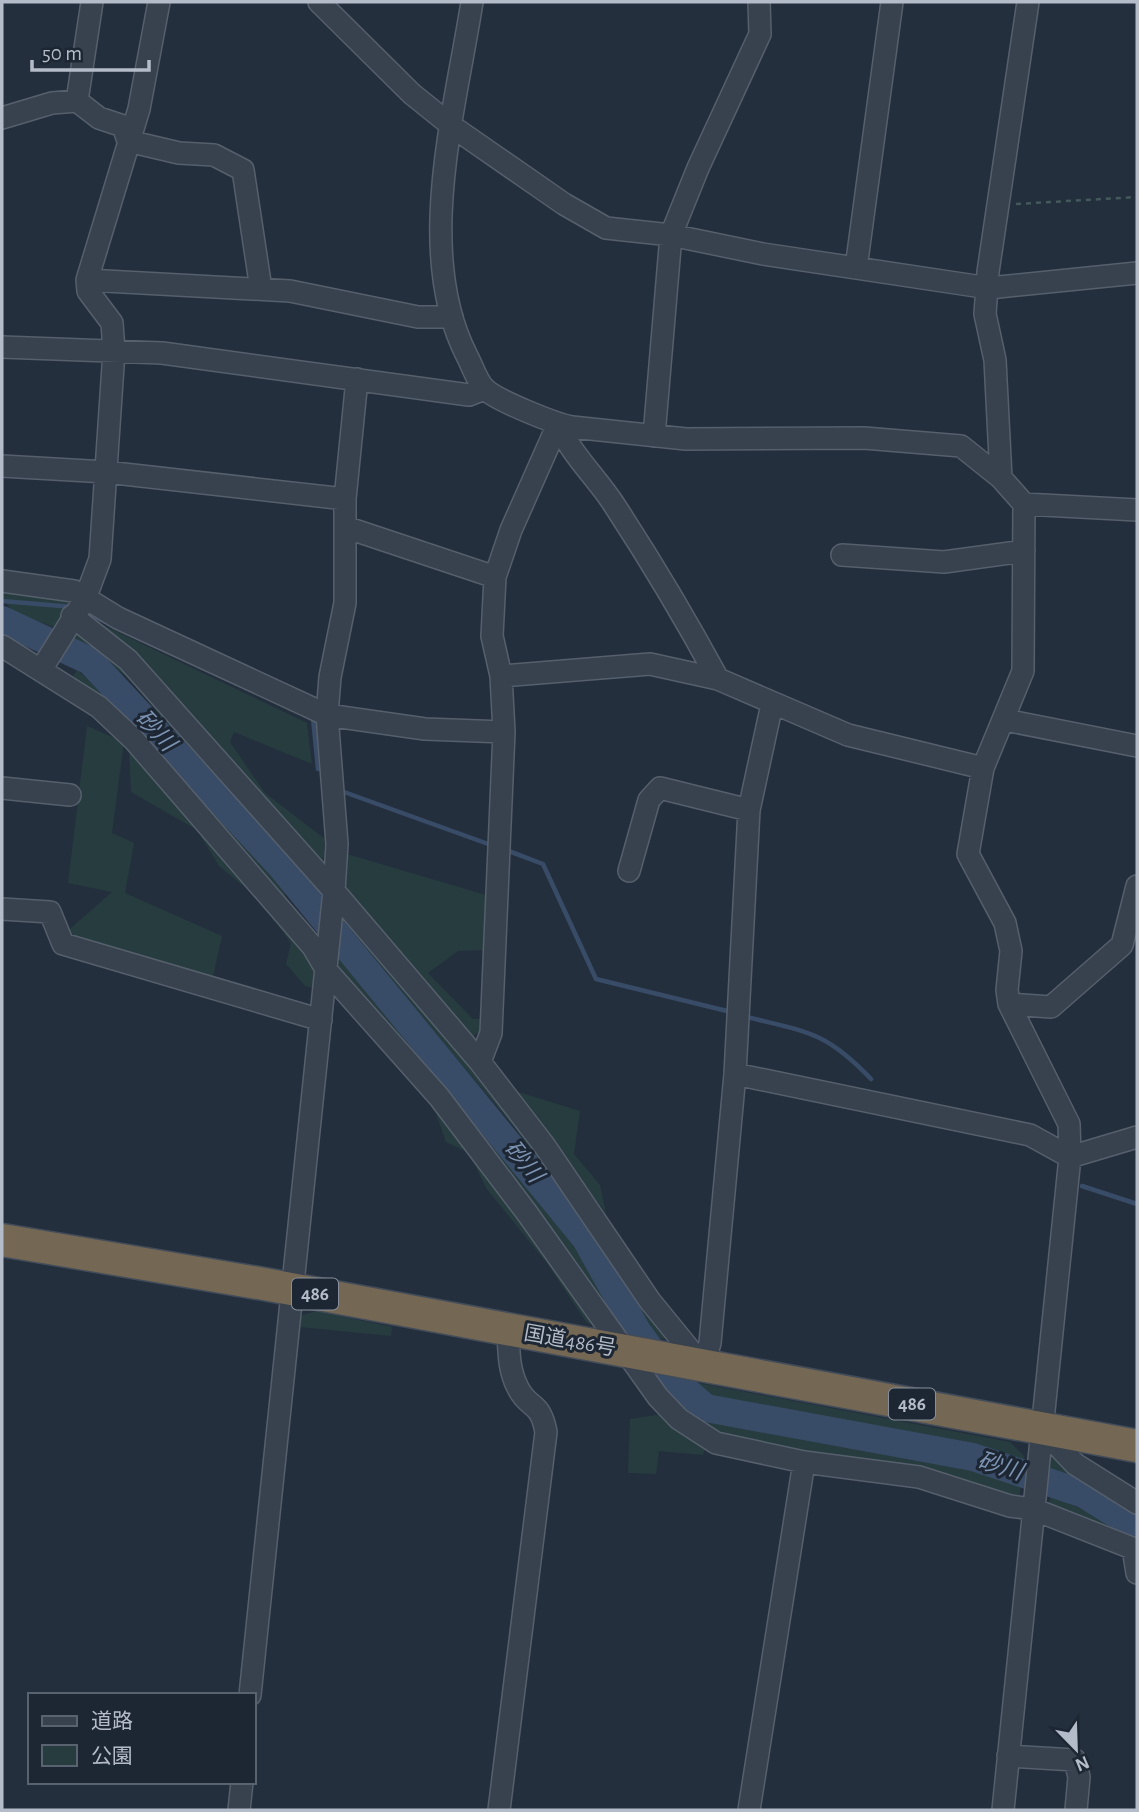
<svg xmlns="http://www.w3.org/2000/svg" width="1139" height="1812" viewBox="0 0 1139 1812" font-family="'Alegreya Sans','Noto Sans JP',sans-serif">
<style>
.green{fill:#263c3f}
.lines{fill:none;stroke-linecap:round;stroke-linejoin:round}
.stream{stroke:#394c67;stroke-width:4.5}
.river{stroke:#394c67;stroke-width:28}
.minor-casing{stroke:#565f6c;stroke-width:24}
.highway-casing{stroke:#434c59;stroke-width:35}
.path{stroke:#44595c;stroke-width:2.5;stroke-dasharray:5 5;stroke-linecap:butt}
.minor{stroke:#38414e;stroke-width:21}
.highway{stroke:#746855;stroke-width:32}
.labels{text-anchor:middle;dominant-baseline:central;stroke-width:6;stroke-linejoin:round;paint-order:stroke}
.shield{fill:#1d2633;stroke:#878f9c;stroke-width:2}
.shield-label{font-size:19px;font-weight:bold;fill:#b4bcc9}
.street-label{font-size:21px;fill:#b4bcc9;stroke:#1d2633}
.water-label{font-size:23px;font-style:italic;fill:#7c92b1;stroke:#1d2633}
</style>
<rect width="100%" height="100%" fill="#242f3e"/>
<path class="green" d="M2 586 77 598 54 627 15 613 2 599Z
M82 615 307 723 312 764 234 732 230 742 265 793 325 839 321 893 291 870 210 777 129 678 73 640Z
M77 670C156 731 220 814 287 887L283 902 319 967 316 989 305 986 286 964 291 943 257 897 219 866 197 830 131 792 128 728 70 681Z
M87 726 124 742 112 833 134 843 125 893 222 936 212 981 62 936 112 892 68 883Z
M347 854 486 895 487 950 458 951 428 973 473 1019H483L482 1030 469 1040 353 904 345 883Z
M345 911 542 1150 676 1341 647 1336 593 1238 515 1128 352 934Z
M339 958 455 1090 592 1260 603 1298 598 1306 336 969Z
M427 1088 600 1326 587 1323 546 1262 486 1188 469 1153 446 1142Z
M512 1090 580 1111 574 1154 600 1185 606 1213Z
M317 1311 392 1327 391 1336 300 1327 299 1316Z
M651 1374 1010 1442 1024 1456 1019 1501 722 1438 684 1416Z
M662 1414 705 1448 703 1455 659 1451 656 1474 628 1473 630 1419Z
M1047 1453 1058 1455 1137 1507V1518L1097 1493 1046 1476Z
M1051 1494 1137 1537V1544L1049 1507Z"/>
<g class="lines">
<path class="stream" d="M2 601 73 607
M84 612 108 623
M313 718 318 769
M344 792 491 845
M506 850 543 864 596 979 727 1011
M747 1017C808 1032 826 1032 871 1079
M1082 1186 1137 1204"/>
<path class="river" d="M2 620 90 661 280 865 586 1239 637 1331 670 1377 706 1408 973 1457 1084 1494 1137 1527"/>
<defs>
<path id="minor" d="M319 2 412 94 453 127 564 204 606 228 671 235 763 254 989 288 1137 273
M472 2C455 111 414 253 467 356 472 365 477 382 485 389 496 400 555 424 572 427L686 439 864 438 961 446 1001 478
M77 101 92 2
M2 118 52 103 77 101 99 118 123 126 128 141 179 153 214 155 243 170 261 289
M856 268 892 2
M87 280 290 291 418 317H452
M2 347 162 353 469 395 484 389
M558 424C571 454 595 476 613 503 651 561 685 618 718 679
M654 436 671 235 698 168 760 34 759 2
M2 466 106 472 345 499
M1024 504 1137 510
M345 527 495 577
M842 555 944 562 1024 551
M2 581 74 591 118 618 327 715 425 729 504 732
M72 616 128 660 334 891 480 1062 544 1145 650 1301 703 1366
M2 646 99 707 134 740 313 947 327 971 439 1097 527 1213 658 1397 679 1419 716 1443 804 1462 919 1477 1010 1506 1033 1509 1137 1550
M41 670 85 599 100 559 114 351 112 323 88 291 87 280 139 109 159 2
M501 676 650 664 718 679 848 735 983 768
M1005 720 1137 746
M2 788 70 795
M629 871 649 800 660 788 749 810
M2 909 50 912 63 944 321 1020
M1009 1004 1051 1007 1122 945 1137 886
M480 1062 491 1033 504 732 501 676 492 636 495 577 511 530 558 424
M735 1074 1030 1135 1070 1157 1137 1137
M703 1366 710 1343 735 1074 749 810 772 704
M1041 1428 1075 1464 1137 1503
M1133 1548 1137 1573
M250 1695 334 891 337 844 327 715 330 677 345 603V499L357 379
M1008 1756 1075 1760 1079 1777 1076 1810
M239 1810 242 1782
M499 1810 546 1432C540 1400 529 1410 518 1388 508 1369 509 1350 508 1329
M749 1810 804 1462
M1003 1810 1070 1157 1069 1124 1009 1004 1007 990 1011 951 1005 923 968 854 983 768 1023 671 1024 504 1001 478 995 360 985 314 988 272 1028 2"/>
<path id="highway" d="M2 1240 264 1284 1137 1446"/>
</defs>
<use href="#minor" class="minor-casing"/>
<use href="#highway" class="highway-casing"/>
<path class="path" d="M1016 204 1137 197"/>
<use href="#minor" class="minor"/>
<use href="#highway" class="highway"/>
</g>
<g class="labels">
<g class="shield">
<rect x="292" y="1278.5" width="46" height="31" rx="5"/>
<rect x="889" y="1388.5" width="46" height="31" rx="5"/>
</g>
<g class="shield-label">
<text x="315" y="1294">486</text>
<text x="912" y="1404">486</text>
</g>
<g class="street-label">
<text transform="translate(570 1341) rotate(10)">国道486号</text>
</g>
<g class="water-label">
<text transform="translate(155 731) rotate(47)">砂川</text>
<text transform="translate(523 1162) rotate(51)">砂川</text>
<text transform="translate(1000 1467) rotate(17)">砂川</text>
</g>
</g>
<rect width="1139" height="1812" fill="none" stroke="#b4bcc9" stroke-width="7"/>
<rect x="28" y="1693" width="228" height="91" fill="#1d2633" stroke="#59626f" stroke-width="2"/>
<rect x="42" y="1716" width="35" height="10" fill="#38414e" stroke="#59626f" stroke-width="2"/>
<text x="91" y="1728" font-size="21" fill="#b4bcc9">道路</text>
<rect x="42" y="1745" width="35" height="21" fill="#263c3f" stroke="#59626f" stroke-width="2"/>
<text x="91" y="1763" font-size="21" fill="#b4bcc9">公園</text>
<g transform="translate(1076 1749) rotate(157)" stroke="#1d2633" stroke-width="5" paint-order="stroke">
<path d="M0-5L12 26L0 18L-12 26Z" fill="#b4bcc9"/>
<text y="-10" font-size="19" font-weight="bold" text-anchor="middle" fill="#b4bcc9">N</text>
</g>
<path d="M32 60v10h117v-10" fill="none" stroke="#b4bcc9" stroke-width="3.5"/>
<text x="42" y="60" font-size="21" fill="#b4bcc9" stroke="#1d2633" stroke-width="5" paint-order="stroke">50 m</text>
</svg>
